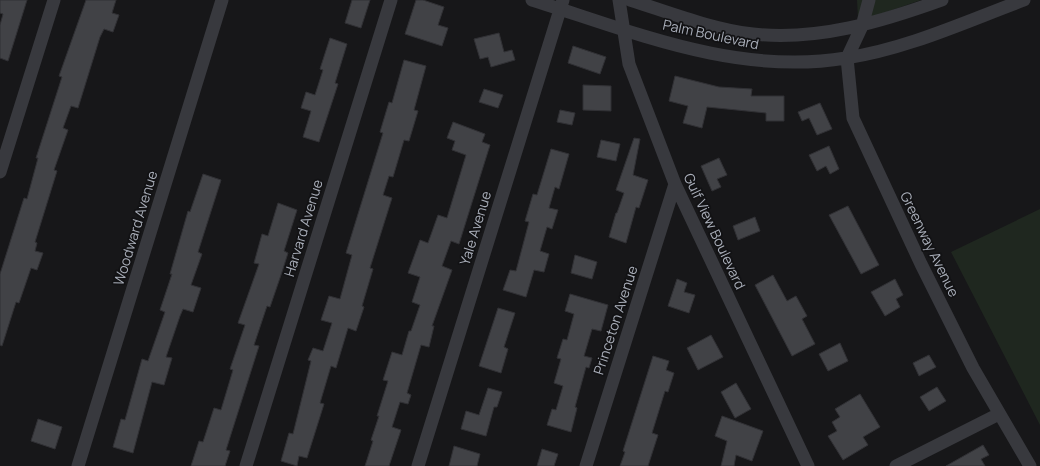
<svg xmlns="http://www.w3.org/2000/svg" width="1040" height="466" viewBox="0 0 1040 466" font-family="Manrope,sans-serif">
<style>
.green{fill:#1f271f}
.building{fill:#414246;stroke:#313135}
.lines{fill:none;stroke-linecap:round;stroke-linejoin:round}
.minor{stroke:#38393e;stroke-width:13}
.labels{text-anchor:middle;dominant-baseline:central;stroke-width:3.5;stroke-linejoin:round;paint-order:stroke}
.street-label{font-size:14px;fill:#a9aeb9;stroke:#121214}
</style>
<rect width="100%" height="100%" fill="#171719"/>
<path class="green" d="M857 0H921L878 15 858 19Z
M1040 209V425L951 252Z"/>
<path class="building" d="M0 0H27L8 61 0 58V25L3 14 0 13Z
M86 0H116L112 13 119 15 113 32 104 29 100 37 78 108 71 106 63 128 68 130 54 170 57 171 35 242 37 243 35 251 43 253 37 270 31 268 19 303 16 302 2 346 0 345V274L24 198 27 199 38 158H36L62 77 59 76Z
M352 0H370L361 28 345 23Z
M416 0H423L444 7 438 25 448 28 442 46 405 34Z
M499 33 504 52 512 50 515 60 491 67 488 57 480 59 474 39Z
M330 38 347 44 335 83 338 84 319 142 303 137 311 111 301 108 306 92 315 95 323 70 320 69Z
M573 46 606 57 600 74 568 63Z
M404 60 426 66 414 110 418 111 409 141 404 140 393 177 389 176 383 195 392 198 370 268 373 269 362 306 364 307 356 331 348 328 336 368 331 366 320 403 324 404 307 458 299 456 297 466 281 461 289 433 293 434 311 361 308 360 313 348 323 351 332 323 321 320 329 296 340 299 352 255 346 253 383 133 380 132 389 102 392 103Z
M675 76 719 87 752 89 751 96H784V121H766V113L707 107 702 128 683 123 688 106 669 101Z
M583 85 611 86V111L583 110Z
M484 89 503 95 498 108 479 102Z
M820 103 832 129 817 135 809 118 802 121 798 112Z
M560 110 575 113 572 125 557 122Z
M453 122 485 134 482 142 490 145 459 244 451 241 442 266 452 270 432 326H434L429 347 421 345 407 393 411 395 408 404 400 402 392 427 401 430 389 466H365L373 441 371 440 379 416H377L388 381 383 380 392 352 402 355 409 331H411L420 305 412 302 420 277 408 273 420 240 428 243 438 215 447 218 466 155 452 150 455 141 447 138Z
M634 138 640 139 633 175 648 180 639 208 636 207 626 243 609 237 616 213H617L624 193 616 190Z
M601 140 620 144 616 161 597 157Z
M829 146 839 169 830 174 826 166 817 171 809 155Z
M551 149 569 154 559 189 555 187 549 208 558 210 552 229 547 227 540 251 549 254 544 272 534 270 526 297 503 290 510 270 516 271 529 222 525 221 533 194 537 195Z
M719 158 727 175 717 179 721 187 712 191 701 166Z
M203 174 221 180 198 252 202 254 191 285 201 288 193 312 183 309 180 316 166 357 172 358 164 385 152 382 133 453 113 447 121 419 125 420 142 359 148 361 165 312 160 310 172 274H170L188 211 190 212Z
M278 203 297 210 284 251 288 253 282 272 270 307 267 306 254 345 259 346 226 450 230 451 225 466H191L199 441 203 442 214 408 221 410 233 370 230 369 245 325 238 323 259 264 254 263 262 234 268 236Z
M848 206 879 265 861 274 829 215Z
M755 217 760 231 738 240 733 226Z
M575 255 597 262 592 279 571 273Z
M773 275 787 301 796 296 807 316 802 319 815 344 792 356 755 285Z
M677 279 687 283 684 292 695 295 689 313 668 306Z
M895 279 903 295 896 299 900 307 885 316 871 292Z
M570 294 608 305 601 331 592 329 584 356 592 358 589 368 586 367 575 407 577 408 571 432 547 425 552 409 556 410 563 386 554 383 561 359 557 358 563 339 567 340 574 314 565 311Z
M498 308 515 313 504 347 508 349 501 373 479 366Z
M711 335 723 357 698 370 687 348Z
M840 343 848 361 828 371 819 354Z
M929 355 936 367 919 376 913 363Z
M653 356 669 361 666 370 674 373 668 392 665 391 652 433 658 435 648 466H620L625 452 623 451Z
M736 383 751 409 735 418 721 392Z
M937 387 946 401 929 411 920 397Z
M488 388 502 392 497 407H494L486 436 461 429 466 411 479 415Z
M860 394 880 427 863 437 868 445 843 460 828 436 837 431 832 422 840 417 835 409Z
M722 416 763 431 752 461 736 455 734 466H721L727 441 715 436Z
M38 419 62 427 55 449 31 441Z
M983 445 989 455 981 459 985 466H946Z
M454 446 480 454 477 466H449Z
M542 449 558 454 554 466H537Z"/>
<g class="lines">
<path class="minor" d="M532 0C634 32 737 76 846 58 907 49 967 21 1024 0
M619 0 629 64 675 184 808 466
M630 0C668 12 714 30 753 34 818 41 881 22 942 0
M869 0 862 26 847 58 853 118 921 264 973 368 1030 466
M0 172 54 0
M78 466 222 0
M246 466 391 0
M418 466 563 0
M586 466 675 184
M896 466 999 414"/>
</g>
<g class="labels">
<g class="street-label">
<text transform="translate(711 34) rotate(12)">Palm Boulevard</text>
<text transform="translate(135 228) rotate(-73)">Woodward Avenue</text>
<text transform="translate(303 228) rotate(-73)">Harvard Avenue</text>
<text transform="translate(475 228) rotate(-73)">Yale Avenue</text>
<text transform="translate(715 231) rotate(65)">Gulf View Boulevard</text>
<text transform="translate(930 244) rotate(64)">Greenway Avenue</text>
<text transform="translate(615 320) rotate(-72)">Princeton Avenue</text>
</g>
</g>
</svg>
